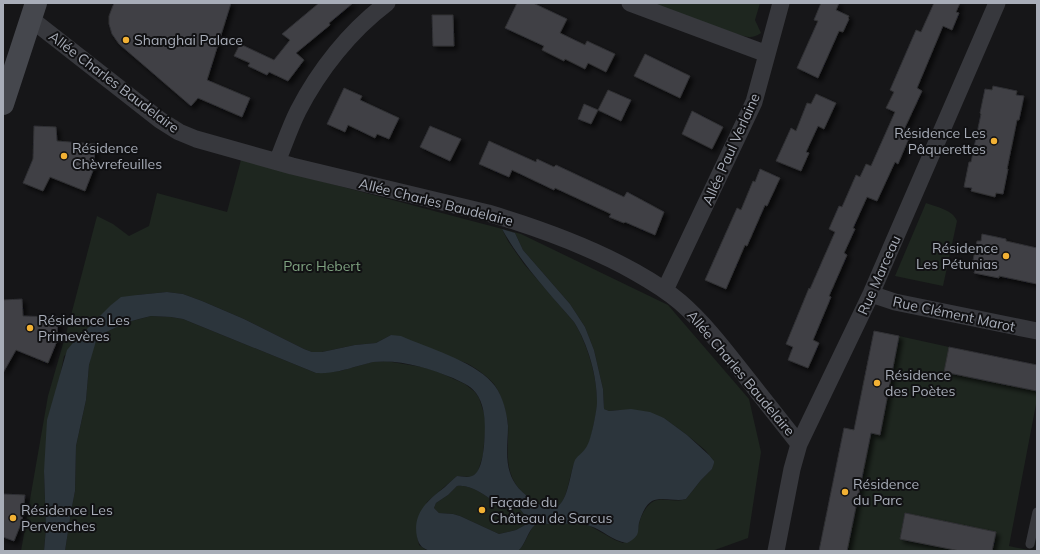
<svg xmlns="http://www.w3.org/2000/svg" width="1040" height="554" viewBox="0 0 1040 554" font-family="Mulish,sans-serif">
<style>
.green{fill:#1e261f}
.water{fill:#2c353c;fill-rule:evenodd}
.building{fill:#404145;stroke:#303034;filter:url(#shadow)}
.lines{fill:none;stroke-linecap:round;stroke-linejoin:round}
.service{stroke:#37383d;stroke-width:9}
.minor{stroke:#37383d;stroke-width:17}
.secondary{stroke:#45474d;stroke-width:22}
.poi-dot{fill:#f2b134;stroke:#111113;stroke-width:1.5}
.labels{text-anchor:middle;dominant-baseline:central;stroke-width:4;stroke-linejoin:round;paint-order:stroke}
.poi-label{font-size:14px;fill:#a8adb8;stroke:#111113;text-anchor:start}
.street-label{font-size:14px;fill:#a8adb8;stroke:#111113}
.park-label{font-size:14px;fill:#7fa381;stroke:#111113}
</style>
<defs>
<filter id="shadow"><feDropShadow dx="3.5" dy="3.5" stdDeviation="2" flood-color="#0009"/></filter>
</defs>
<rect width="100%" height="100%" fill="#161618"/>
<path class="green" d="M651 3H760L755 20 761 33C753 39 746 37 736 34Z
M241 160 521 234 668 305 749 399 761 452 748 538 712 551H518L523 545 532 528 536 524 540 523 550 524 576 523 590 526 615 540 623 543 638 531C638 525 640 519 643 513 656 490 668 505 686 499L701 480 712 469 714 461 705 450 687 435 664 418 619 410 609 411 604 409 603 389 594 350 585 327 570 304 523 250 515 233 502 229 508 241 524 264 574 322C588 344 601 388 596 414 594 422 591 440 588 446 585 452 578 455 576 460 569 471 569 500 557 507 550 511 540 504 534 501 525 496 516 487 512 477 505 460 509 442 508 424 507 417 505 410 503 403 501 396 498 390 494 384 488 377 478 370 470 365 463 361 453 359 445 355 427 349 409 342 391 335L376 343 355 345 322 352H312L304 349 244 319 202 301 183 294 167 292 137 295 64 356 61 371 44 471 46 528 44 551H21L48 396 69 323 97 216 113 224 129 236 149 226 157 193 227 212Z
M926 203C937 207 953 210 957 221L943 286 895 276Z
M151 316 171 317 183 319 316 373 340 371 372 362 386 361 422 367 436 371 465 384 475 392 479 398 484 413 485 421V433L483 455 478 471 476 474 471 477 457 476 427 502 417 535 419 545 426 550 431 551H65L71 512 75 491 76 446 83 414 86 400 89 365 93 347 99 337 104 333 128 322Z
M899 336 949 347 944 372 1037 391V399L1009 546 1033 551H992L905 513 900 539 959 551H847L871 433 880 435Z
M457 486C471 484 484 495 495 502 501 504 504 501 509 498L512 499 527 518 525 525 516 530 499 534 460 516 453 514 439 513 434 508 436 503 448 495Z"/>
<path class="water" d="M502 229 515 233 523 250 570 304 585 327 594 350 603 389 604 409 609 411 631 409 650 412 664 418 687 435 709 455 714 461V463L712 469 701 480 686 499C675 502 662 496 652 501 645 505 641 516 639 523 638 527 639 531 637 535 634 539 631 541 627 543 612 541 603 530 590 526 577 521 563 525 550 524 545 524 539 521 535 525 527 532 526 544 518 551H431C423 549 419 546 417 537 412 513 428 500 445 487 449 483 453 479 457 476 462 476 467 478 472 476 481 473 483 454 484 446 485 429 487 408 476 393 470 385 461 382 453 378 429 368 399 359 373 362 368 363 363 365 358 366 344 370 331 374 316 373L183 319 171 317 151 316 139 319 128 322 104 333 96 341 89 365 86 400 76 446 75 491 71 512 65 551H44L46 528 44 471 47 420 67 350 72 344 111 305 121 297 137 295 167 292 183 294 202 301 244 319 304 349 312 352H322L355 345 376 343 391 335 401 336 408 339C433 349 479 364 495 386 503 397 507 413 508 426 508 444 504 463 513 480 516 486 521 491 527 496 533 501 542 507 551 508 568 510 570 471 575 460 578 455 584 452 587 446 591 440 597 410 597 402 597 376 588 344 574 322 548 292 521 263 502 229ZM457 486C471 484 484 495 495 502 501 504 504 501 509 498L512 499 527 518 525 525 516 530 499 534 460 516 453 514 439 513 434 508 436 503 448 495Z"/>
<path class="building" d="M114 3H231L207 80 250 98 242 117 198 98 191 106 119 44 112 34 109 24V16Z
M319 3H353L329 23 330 25 296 53 304 60 288 81 269 72 267 75 248 66 250 63 234 56 240 44 274 60 290 40 282 34Z
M517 3H533L567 19 560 33 585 45 587 41 615 54 606 72 588 63 585 69 565 59 564 61 542 50 544 46 505 28Z
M821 3H839L836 10 849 16 848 18 849 19 843 32 839 31 818 78 797 68 818 21 814 20Z
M934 3H960L956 12 959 13 952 30 943 26 917 88 922 91 902 134 909 138 898 164 895 162 877 201 867 197 853 228 855 229 844 253 847 255 829 296 831 297 813 340 819 343 808 368 788 360 793 347 786 344 809 288 810 289 835 232 829 229 839 206 842 207 856 175 860 177 866 164 871 166 895 112 886 108 894 92 890 90 916 30 921 32Z
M432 15H453L454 46H433Z
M645 54 690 76 680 98 634 76Z
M993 86 1017 91 1016 95 1024 96 1019 120H1017L1007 169H1008L1003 194 996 193 995 197 971 191 972 188 964 187 969 162H971L981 114 980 113 985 89 992 90Z
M344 88 362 96 360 100 399 118 389 139 377 134 375 138 348 125 345 132 327 124Z
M608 90 631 100 621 121 598 110Z
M816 94 836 103 824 129 818 126 806 152 809 153 801 171 776 161 791 128 796 131 807 103 811 104Z
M584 104 598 110 591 124 578 119Z
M692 111 723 127 712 149 682 134Z
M34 126 56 127 57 141 95 144 94 168 85 191 50 177 43 191 23 183 33 159Z
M430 126 461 139 450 161 420 147Z
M489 141 536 162 537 159 554 167 556 165 624 197 627 192 664 212 655 235 625 222 624 223 609 217 611 214 555 188 554 190 512 170 509 177 479 164Z
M760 169 780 178 767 206 765 205 747 246 745 245 726 289 705 280 737 208 741 210 753 181 755 182Z
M982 234 1006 239V241L1037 248V284L999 276V278L974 273 976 266 972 265 977 241H981Z
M22 299 23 316 58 317 57 341 48 363 16 350 3 373V300Z
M874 331 899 336 880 435 871 433 847 551H819L844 428 854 430Z
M949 347 1037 365V391L944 372Z
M3 494 25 495 22 521 14 541 3 537Z
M905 513 996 532 992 551H960L900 539Z"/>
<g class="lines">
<path class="service" d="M1030 544 1037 512"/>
<path class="minor" d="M630 3 767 54
M31 19 160 120 179 132 196 139 292 166 488 213C538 228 589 246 635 272 651 281 666 290 680 302 702 321 721 345 739 368 759 393 779 419 799 444
M277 162C284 145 290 127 298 111 319 70 350 31 387 3
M665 290 754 102 781 3
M871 294 895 302 1037 331
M776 551 792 469 799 444 871 294 997 3"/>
<path class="secondary" d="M3 104 36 3"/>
</g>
<g class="poi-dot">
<circle cx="126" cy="40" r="4"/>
<circle cx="994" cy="141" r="4"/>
<circle cx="64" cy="156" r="4"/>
<circle cx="1006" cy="256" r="4"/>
<circle cx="30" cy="328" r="4"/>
<circle cx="877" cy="383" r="4"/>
<circle cx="845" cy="492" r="4"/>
<circle cx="482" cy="510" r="4"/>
<circle cx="13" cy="518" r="4"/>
</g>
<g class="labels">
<g class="poi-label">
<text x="134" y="40">Shanghai Palace</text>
<text x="986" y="133" text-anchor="end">Résidence Les<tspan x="986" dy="16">Pâquerettes</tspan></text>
<text x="72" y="148">Résidence<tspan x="72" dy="16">Chèvrefeuilles</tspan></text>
<text x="998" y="248" text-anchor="end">Résidence<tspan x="998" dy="16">Les Pétunias</tspan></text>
<text x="38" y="320">Résidence Les<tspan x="38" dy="16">Primevères</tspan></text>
<text x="885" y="375">Résidence<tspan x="885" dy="16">des Poètes</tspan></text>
<text x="853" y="484">Résidence<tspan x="853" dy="16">du Parc</tspan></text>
<text x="490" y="502">Façade du<tspan x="490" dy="16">Château de Sarcus</tspan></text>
<text x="21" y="510">Résidence Les<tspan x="21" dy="16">Pervenches</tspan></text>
</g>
<g class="street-label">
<text transform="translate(114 82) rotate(37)">Allée Charles Baudelaire</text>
<text transform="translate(731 149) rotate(-66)">Allée Paul Verlaine</text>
<text transform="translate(436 202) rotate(14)">Allée Charles Baudelaire</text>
<text transform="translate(879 275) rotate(-66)">Rue Marceau</text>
<text transform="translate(954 314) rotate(12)">Rue Clément Marot</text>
<text transform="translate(741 373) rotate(50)">Allée Charles Baudelaire</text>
</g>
<g class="park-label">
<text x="322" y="266">Parc Hebert</text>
</g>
</g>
<rect width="1040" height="554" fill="none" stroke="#a8adb8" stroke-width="8"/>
</svg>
